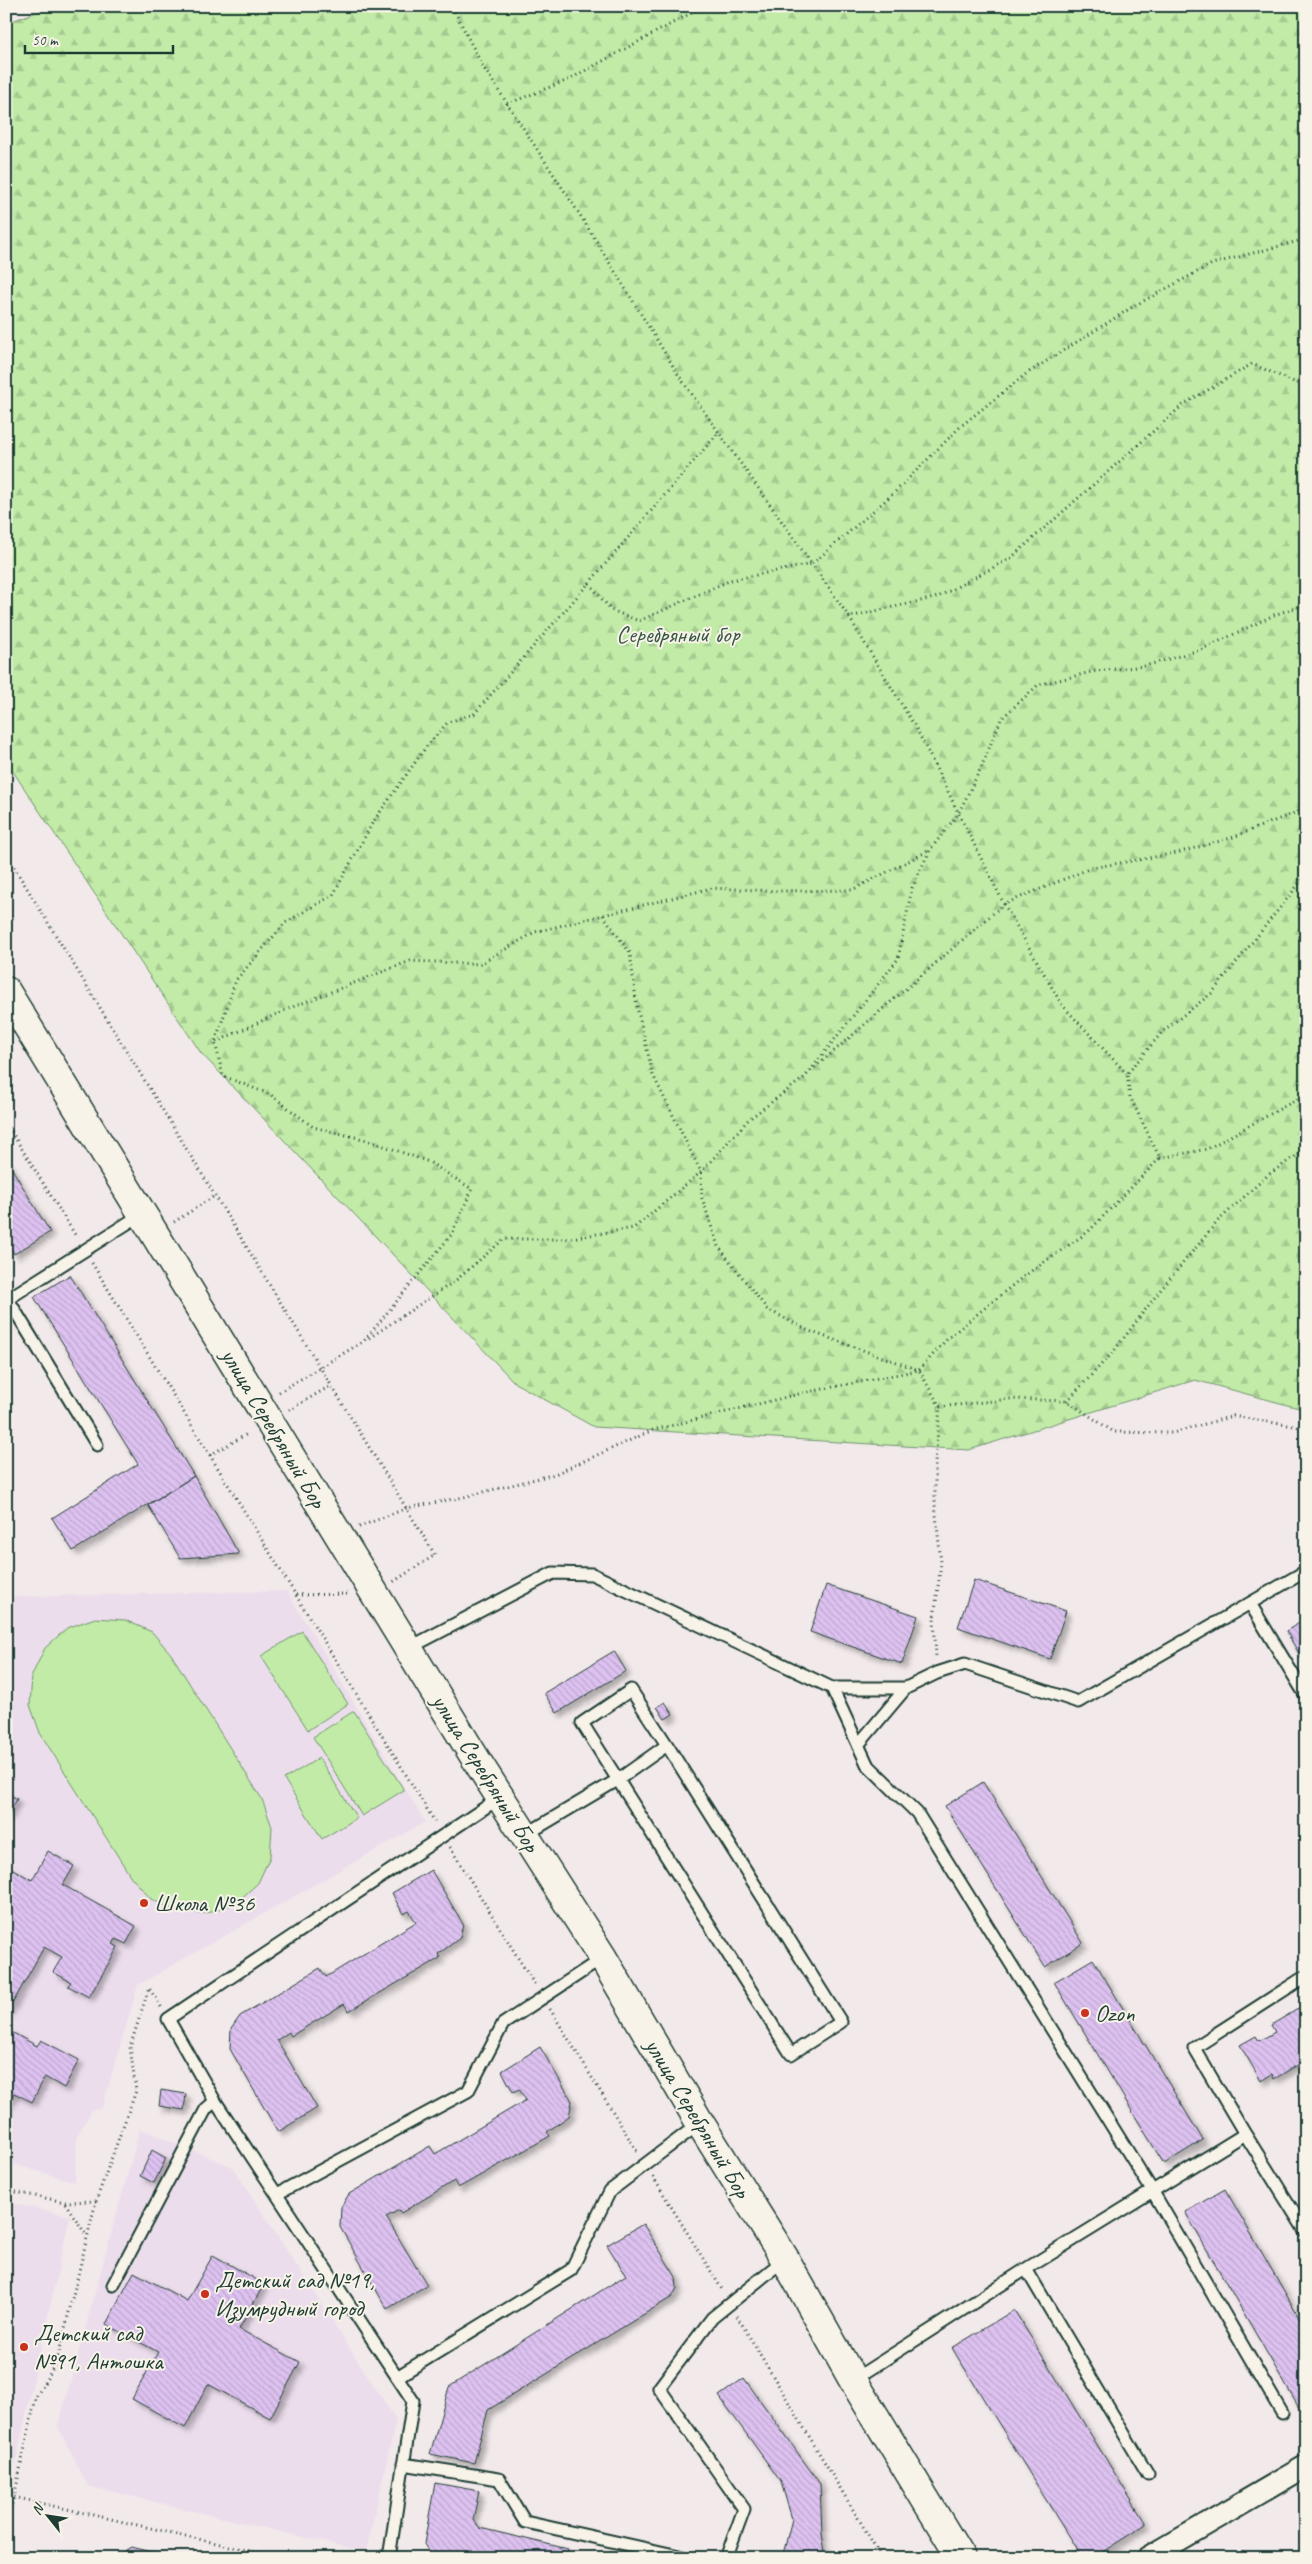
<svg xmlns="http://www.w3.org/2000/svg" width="1312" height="2564" viewBox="0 0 1312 2564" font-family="Caveat,sans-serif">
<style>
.built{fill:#ecddec}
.forest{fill:url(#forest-firs);stroke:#70946e}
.garden{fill:#c1eba7;stroke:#70946e}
.building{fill:url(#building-back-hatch);stroke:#1f3d34;filter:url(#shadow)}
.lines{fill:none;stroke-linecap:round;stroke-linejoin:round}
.service-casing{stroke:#1f3d34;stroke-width:15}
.minor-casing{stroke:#1f3d34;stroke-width:25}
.tertiary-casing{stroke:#1f3d34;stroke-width:31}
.path{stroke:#1f3d34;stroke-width:3;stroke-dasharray:1 4;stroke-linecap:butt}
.service{stroke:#f7f3e8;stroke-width:11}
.minor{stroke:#f7f3e8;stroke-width:21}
.tertiary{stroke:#f7f3e8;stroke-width:28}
.poi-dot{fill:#c8321e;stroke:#f7f3e8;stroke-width:2}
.labels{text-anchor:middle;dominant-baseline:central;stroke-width:4;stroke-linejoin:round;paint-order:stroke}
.park-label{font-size:24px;fill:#375745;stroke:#f7f3e8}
.street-label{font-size:24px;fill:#1f3d34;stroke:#f7f3e8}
.poi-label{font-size:24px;fill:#1f3d34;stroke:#f7f3e8;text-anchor:start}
</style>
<defs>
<pattern id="forest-firs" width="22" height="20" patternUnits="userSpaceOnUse" patternTransform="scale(1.25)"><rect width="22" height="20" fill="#c1eba7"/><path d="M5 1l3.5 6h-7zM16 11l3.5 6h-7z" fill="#a5ca90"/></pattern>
<pattern id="building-back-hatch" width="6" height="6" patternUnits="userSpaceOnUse" patternTransform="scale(1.25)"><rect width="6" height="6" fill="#ddc1f0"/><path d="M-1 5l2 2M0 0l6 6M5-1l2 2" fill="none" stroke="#bda7ce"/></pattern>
<filter id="shadow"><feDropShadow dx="4.5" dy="4.5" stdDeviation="2.5" flood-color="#0004"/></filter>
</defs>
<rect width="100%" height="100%" fill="#f2e9ea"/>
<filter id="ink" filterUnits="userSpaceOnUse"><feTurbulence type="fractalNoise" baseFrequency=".02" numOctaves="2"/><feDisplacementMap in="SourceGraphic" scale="10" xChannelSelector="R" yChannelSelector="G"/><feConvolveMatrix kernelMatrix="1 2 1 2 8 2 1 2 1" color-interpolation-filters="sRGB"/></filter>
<g filter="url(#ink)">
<path class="built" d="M287 1591 425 1822 138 1985 102 2108 92 2110 77 2136 75 2182 6 2162V1597Z
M140 2129 233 2167 396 2420 366 2552 88 2486 58 2427Z
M6 2202 70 2216 12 2478 6 2477Z"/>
<path class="forest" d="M54 6H1306V1410L1195 1380 969 1450 594 1427 515 1383 201 1053 6 761V23Z"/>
<path class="garden" d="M95 1618 125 1620 152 1632 171 1654 262 1799 272 1827 270 1857 258 1883 236 1903 207 1913 178 1912 151 1899 131 1877 40 1733 30 1705 32 1675 45 1648 67 1628Z
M302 1631 348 1704 308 1730 261 1656Z
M354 1711 404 1790 362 1816 313 1737Z
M319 1758 357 1818 322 1839 284 1779Z"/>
<path class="building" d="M6 1159 50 1232 14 1254 6 1241Z
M70 1275 194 1476 73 1551 52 1518 138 1464 34 1297Z
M194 1476 239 1554 180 1558 148 1505Z
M974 1580 1066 1611 1050 1659 958 1627Z
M826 1585 918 1616 902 1664 810 1632Z
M1306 1619V1666L1286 1631Z
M614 1651 626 1671 557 1713 544 1693Z
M665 1702 673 1714 665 1719 657 1707Z
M983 1782 1083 1943 1045 1967 945 1806Z
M6 1792 17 1799 6 1819Z
M48 1851 74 1866 63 1885 136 1926 126 1944 116 1939 113 1944 118 1947 89 1997 68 1986 71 1982 53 1972 62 1957 44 1947 6 2015V1865L32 1880Z
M431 1870 463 1924 460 1938 438 1954 440 1958 349 2011 344 2004 291 2036 289 2032 277 2040 317 2108 278 2132 230 2049 231 2029 240 2016 320 1968 326 1977 416 1922 409 1911 403 1914 392 1893Z
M1093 1959 1203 2140 1164 2164 1054 1982Z
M1303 2006 1306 2010V2052L1299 2056 1303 2062 1274 2079 1272 2074 1261 2081 1240 2045 1256 2036 1259 2041 1275 2032 1271 2025Z
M6 2029 37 2046 41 2040 79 2060 64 2088 45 2077 32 2102 14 2093 6 2107Z
M540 2047 572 2101 569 2116 547 2132 550 2136 458 2188 454 2181 401 2213 399 2210 386 2217 427 2285 387 2309 340 2227 341 2207 349 2194 430 2146 435 2154 526 2100 519 2089 513 2092 502 2071Z
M161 2090 186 2094 184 2110 159 2106Z
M152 2150 166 2158 154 2183 140 2176Z
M1225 2189 1306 2329V2420L1185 2212Z
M643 2224 676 2277 677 2288 672 2297 488 2410 474 2463 430 2454 449 2387 626 2275 607 2245Z
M213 2255 264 2284 239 2329 300 2362 270 2418 208 2384 185 2428 132 2399 158 2352 106 2324 134 2272 187 2301Z
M1014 2310 1146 2524 1093 2558H1082L952 2348Z
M744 2378 820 2484 822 2534 826 2558H782L792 2519 781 2482 719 2396Z
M435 2483 479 2491 473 2520 480 2528 568 2549 566 2558H433L424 2544Z
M131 2547 178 2558H113Z"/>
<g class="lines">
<defs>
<path id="service" d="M6 1296 97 1445
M6 1300 142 1214
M1251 1605 1306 1696
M409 1648 553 1573 592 1574 832 1688H906
M832 1688 867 1764 917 1813 1153 2192 1282 2413
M858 1745 906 1688 937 1673 965 1664 1078 1702 1306 1571
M525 1835 619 1779 667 1745 841 2022 791 2054 582 1723 631 1690 667 1745
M1245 2134 1194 2048 1306 1976
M277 2194 468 2091 503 2024 603 1958
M1026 2269 1148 2474
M113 2285 206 2109 215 2101
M397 2377 571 2270 610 2191 700 2123
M853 2380 1026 2269 1245 2134 1306 2232
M403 2464 499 2479 525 2522 688 2558
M389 2558 413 2401 215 2101 168 2019 501 1797
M726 2558 744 2509 659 2388 712 2318 785 2259"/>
<path id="minor" d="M1148 2558 1306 2466"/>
<path id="tertiary" d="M6 991 477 1761 603 1958 700 2123 785 2259 853 2380 961 2558"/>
</defs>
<use href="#service" class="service-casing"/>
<use href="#minor" class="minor-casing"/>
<use href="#tertiary" class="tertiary-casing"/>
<path class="path" d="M507 104 568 80 704 6
M589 583 719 432
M849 617 812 564 894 493 961 426 1026 374 1134 306 1212 264 1306 239
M6 854 435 1555 393 1582
M603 915 630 953 637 1007 653 1075 701 1172 702 1198 718 1246 767 1309 809 1331 919 1370 948 1338 1024 1276 1088 1232 1160 1158 1130 1097 1127 1074 1163 1031 1212 993 1306 875
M216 1042 290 1008 410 961 480 964 535 932 712 888 779 891 852 890 930 850
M811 1071 1004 904 917 730 849 617 938 597 1011 558 1184 404 1252 364 1306 387
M1127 1074 1062 1005 1004 904 1091 868 1177 853 1231 838 1302 810 1306 807
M6 1123 77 1238
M1160 1158 1207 1149 1294 1101 1306 1092
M174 1222 216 1195
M92 1263 435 1822
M369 1338 455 1281 504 1239H565L634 1228 701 1172 749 1119 805 1077 898 959 912 888 930 850 958 814 981 768 1001 719 1038 685 1096 671 1145 666 1203 649 1274 615 1306 604
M279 1392 364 1341 452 1234 472 1189 429 1162 367 1140 313 1127 271 1095 223 1076 215 1042 236 980 285 923 333 895 373 822 426 747 448 722 474 714 589 583 611 610 639 621 731 580 812 564 681 379 580 215 482 65 452 6
M1067 1401 1114 1351 1158 1293 1218 1221 1268 1175 1306 1149
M940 1407 1010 1399 1067 1401 1114 1432 1173 1433 1233 1416 1306 1428
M289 1410 332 1385
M210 1455 249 1433
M359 1527 407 1508 464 1497 555 1474 653 1430 803 1393 919 1370 940 1407 935 1463V1505L941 1563 934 1618 936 1657
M296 1595 348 1594
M450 1847 536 1987
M161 2007 149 1988 130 2047 136 2091 96 2201 57 2361 36 2397 14 2497 282 2558
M550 2009 638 2153
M653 2177 723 2291
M6 2190 65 2202 96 2201
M65 2203 87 2236
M737 2316 882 2558
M6 2495 14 2497 6 2524"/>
<use href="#service" class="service"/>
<use href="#minor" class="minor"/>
<use href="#tertiary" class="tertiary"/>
</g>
</g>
<g class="poi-dot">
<circle cx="144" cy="1903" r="5"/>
<circle cx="1085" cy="2013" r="5"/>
<circle cx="205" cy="2294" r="5"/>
<circle cx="24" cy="2347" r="5"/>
</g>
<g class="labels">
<g class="park-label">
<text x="678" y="634">Серебряный бор</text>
</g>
<g class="street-label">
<text transform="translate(274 1428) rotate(59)">улица Серебряный Бор</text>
<text transform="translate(486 1773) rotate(58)">улица Серебряный Бор</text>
<text transform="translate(698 2118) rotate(59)">улица Серебряный Бор</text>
</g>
<g class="poi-label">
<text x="154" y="1903">Школа №36</text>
<text x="1095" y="2013">Ozon</text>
<text x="215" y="2280">Детский сад №19,<tspan x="215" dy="28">Изумрудный город</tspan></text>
<text x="34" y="2333">Детский сад<tspan x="34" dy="28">№91, Антошка</tspan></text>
</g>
</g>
<rect width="1312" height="2564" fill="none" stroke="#f7f3e8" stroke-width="25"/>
<rect x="12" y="12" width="1287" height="2539" fill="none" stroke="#1f3d34" stroke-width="2" filter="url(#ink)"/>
<g transform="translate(48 2516) rotate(300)" stroke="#f7f3e8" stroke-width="4" paint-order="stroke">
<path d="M0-4L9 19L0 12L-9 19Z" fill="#1f3d34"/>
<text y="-8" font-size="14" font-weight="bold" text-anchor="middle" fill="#1f3d34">N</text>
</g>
<path d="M25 45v8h148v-8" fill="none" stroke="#1f3d34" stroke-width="2.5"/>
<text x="32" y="45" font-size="15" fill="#1f3d34" stroke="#f7f3e8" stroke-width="4" paint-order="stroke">50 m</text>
</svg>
